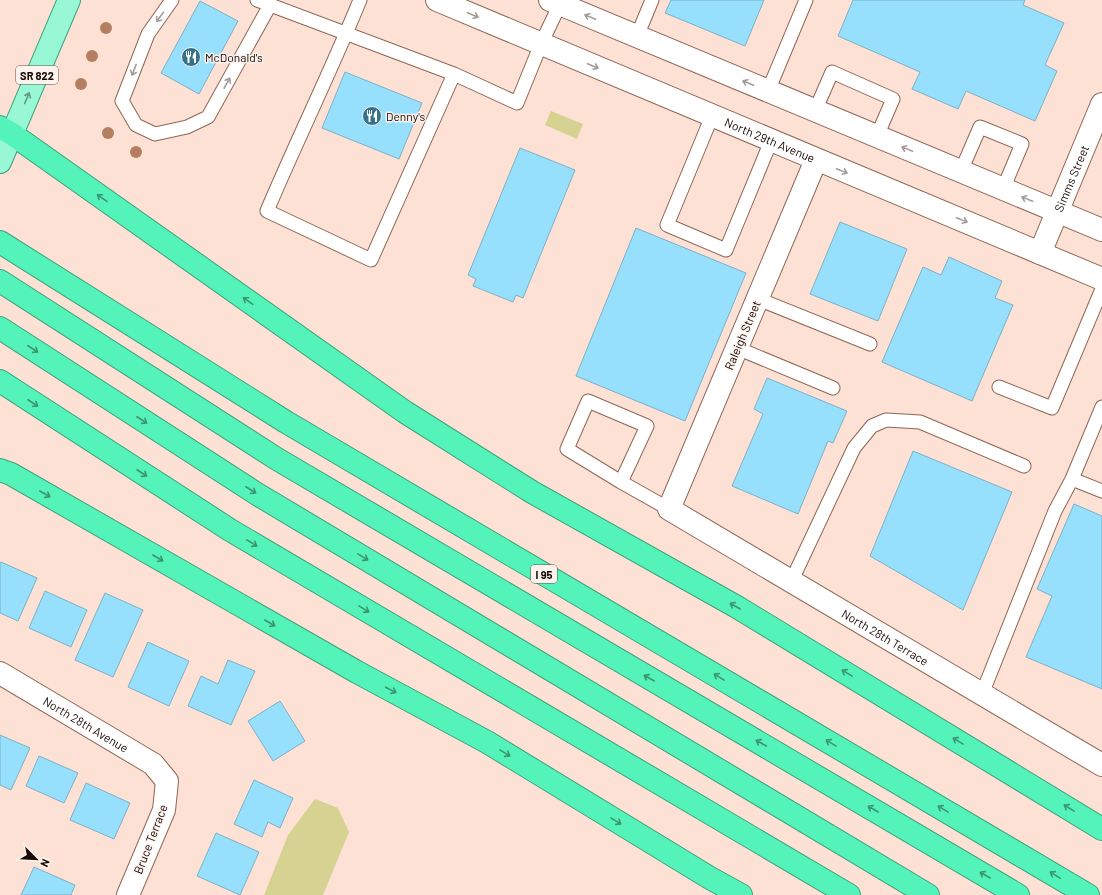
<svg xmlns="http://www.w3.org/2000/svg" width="1102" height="895" viewBox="0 0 1102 895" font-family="Barlow,sans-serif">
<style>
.water{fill:#d6d292}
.building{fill:#96dffd;stroke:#7fb0c4}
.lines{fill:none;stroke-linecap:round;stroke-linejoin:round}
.service-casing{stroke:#8e6654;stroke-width:15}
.minor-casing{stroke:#8e6654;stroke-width:24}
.tertiary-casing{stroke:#8e6654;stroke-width:24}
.primary-casing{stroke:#3fa17a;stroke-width:24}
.motorway-casing{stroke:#3fa17a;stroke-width:24}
.service{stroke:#fff;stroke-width:13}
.minor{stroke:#fff;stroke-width:22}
.tertiary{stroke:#fff;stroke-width:22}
.primary{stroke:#98f8d6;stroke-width:22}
.motorway{stroke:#54f3ba;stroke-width:22}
.tree{fill:#b47f60}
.oneway{stroke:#a29c9a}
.oneway2{stroke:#649882}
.oneway3{stroke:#3c9571}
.labels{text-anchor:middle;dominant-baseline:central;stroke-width:3;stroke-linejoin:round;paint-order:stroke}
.shield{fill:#fcf3ee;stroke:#5c4e4a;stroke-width:1}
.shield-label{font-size:11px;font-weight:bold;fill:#170803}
.poi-label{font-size:12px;fill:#170803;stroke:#fcf3ee;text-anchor:start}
.street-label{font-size:12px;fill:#170803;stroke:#fcf3ee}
</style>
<rect width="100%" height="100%" fill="#fde1d4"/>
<path class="water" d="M551 111 583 124 577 139 545 125Z
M315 799 338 808 349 832 323 895H264L288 835Z"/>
<path class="building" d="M671 0H764L745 46 665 13Z
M853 0H1025L1023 5 1064 23 1045 65 1057 71 1035 121 966 91 958 109 912 89 920 72 838 36Z
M200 1 238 21 199 94 161 73Z
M345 72 422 103 399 159 322 128Z
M520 148 575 170 523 298 516 295 513 302 473 286 476 279 468 275Z
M840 222 907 249 878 321 810 294Z
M636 228 746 273 685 421 576 376Z
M949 257 1002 281 995 298 1013 305 972 401 882 362 923 267 941 275Z
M767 378 847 411 833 443 828 441 798 514 732 486 763 414 754 409Z
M913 451 1012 492 963 610 870 556Z
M1074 504 1102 516V689L1026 657 1052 596 1037 589Z
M1 562 37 578 18 621 0 613V564Z
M45 591 87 610 71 647 29 628Z
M105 593 143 610 113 677 75 660Z
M148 642 189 661 169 706 128 687Z
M228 660 255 671 231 725 188 706 201 676 218 684Z
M280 701 305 741 273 761 248 721Z
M0 735 30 748 11 790 0 785Z
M39 756 78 773 64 803 26 786Z
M254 780 293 798 280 828 268 822 262 837 234 824Z
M86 783 130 803 114 839 70 820Z
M216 833 259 852 240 895 197 876Z
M34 867 75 885 71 895H21Z"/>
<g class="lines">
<defs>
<path id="service" d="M172 0 148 34 122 101 136 125 155 134 187 127 208 117 270 5
M257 0 454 74 517 103 541 44 560 4
M360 0C331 71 297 140 267 211L371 260 454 74
M637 36 652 0
M768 91 806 0
M815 111 832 72 893 99 877 136
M712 116 667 225 726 250 771 141
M961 171 980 127 1022 144 1003 189
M758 299 870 344
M737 348 833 388
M999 387 1052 408 1102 289
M1072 479 1102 491
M621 482 567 449 588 401 647 426 621 482 669 509
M791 582 854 448 872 426 886 420 920 422 1024 466
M982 694 1055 511 1072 479 1102 407"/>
<g id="minor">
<path id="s1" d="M816 160 669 509 1102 765"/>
<path id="s2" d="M1040 253 1102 104"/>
<path id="s3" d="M0 673 153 764 167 781 164 810 128 895"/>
</g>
<g id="tertiary">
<path id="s4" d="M437 0 1102 279"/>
<path d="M550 0 1102 230"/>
</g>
<path id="primary" d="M0 162 69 0"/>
<path id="motorway" d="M0 127 12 134 405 412 532 492 737 607 1102 829
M0 242 286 422 1088 895
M0 281 277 459 1018 895
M0 328 257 494 928 895
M0 381 230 530 849 895
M0 470 11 474 357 672 487 742 710 878 741 895"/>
</defs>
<use href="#service" class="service-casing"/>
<use href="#minor" class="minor-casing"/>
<use href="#tertiary" class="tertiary-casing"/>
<use href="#primary" class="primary-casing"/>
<use href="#motorway" class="motorway-casing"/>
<use href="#service" class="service"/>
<use href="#minor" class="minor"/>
<use href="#tertiary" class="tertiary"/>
<use href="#primary" class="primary"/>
<use href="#motorway" class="motorway"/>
</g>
<g class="tree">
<circle cx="106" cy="28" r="6"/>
<circle cx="92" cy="56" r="6"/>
<circle cx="81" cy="84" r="6"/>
<circle cx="108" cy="133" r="6"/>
<circle cx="136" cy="152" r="6"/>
</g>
<defs><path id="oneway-shaft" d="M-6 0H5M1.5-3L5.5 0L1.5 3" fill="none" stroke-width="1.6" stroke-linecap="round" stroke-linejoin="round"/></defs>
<g class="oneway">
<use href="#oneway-shaft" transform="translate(473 15) rotate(23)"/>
<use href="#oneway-shaft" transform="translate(160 17) rotate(126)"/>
<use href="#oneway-shaft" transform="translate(590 17) rotate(-157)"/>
<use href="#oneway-shaft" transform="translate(593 66) rotate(23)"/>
<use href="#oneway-shaft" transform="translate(134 70) rotate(111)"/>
<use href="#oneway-shaft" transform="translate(227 83) rotate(-61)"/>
<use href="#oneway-shaft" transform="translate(748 83) rotate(-157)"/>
<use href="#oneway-shaft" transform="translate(907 149) rotate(-158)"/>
<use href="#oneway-shaft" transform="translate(842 171) rotate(22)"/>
<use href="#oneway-shaft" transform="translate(1027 199) rotate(-158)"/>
<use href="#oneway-shaft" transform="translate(962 220) rotate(22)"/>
</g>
<use class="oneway2" href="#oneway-shaft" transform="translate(27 98) rotate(-67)"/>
<g class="oneway3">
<use href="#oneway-shaft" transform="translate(102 198) rotate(-145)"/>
<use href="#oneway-shaft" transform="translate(248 301) rotate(-145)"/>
<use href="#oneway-shaft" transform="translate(33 349) rotate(33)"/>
<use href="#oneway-shaft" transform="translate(33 403) rotate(33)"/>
<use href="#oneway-shaft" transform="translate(142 420) rotate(33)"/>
<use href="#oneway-shaft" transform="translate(142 473) rotate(33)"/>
<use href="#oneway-shaft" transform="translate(251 490) rotate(33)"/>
<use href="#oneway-shaft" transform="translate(45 494) rotate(30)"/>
<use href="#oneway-shaft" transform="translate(252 543) rotate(31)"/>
<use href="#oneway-shaft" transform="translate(363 557) rotate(31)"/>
<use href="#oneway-shaft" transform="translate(158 558) rotate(30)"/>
<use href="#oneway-shaft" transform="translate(735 606) rotate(-150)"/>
<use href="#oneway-shaft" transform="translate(364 609) rotate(31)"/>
<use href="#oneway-shaft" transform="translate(270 623) rotate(30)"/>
<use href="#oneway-shaft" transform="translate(847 673) rotate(-149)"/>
<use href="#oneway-shaft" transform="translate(719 677) rotate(-149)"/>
<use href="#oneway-shaft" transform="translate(649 678) rotate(-150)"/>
<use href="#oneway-shaft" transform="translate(391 690) rotate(28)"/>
<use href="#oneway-shaft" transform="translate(958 741) rotate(-149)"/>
<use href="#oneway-shaft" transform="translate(761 743) rotate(-150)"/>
<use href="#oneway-shaft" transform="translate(831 743) rotate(-149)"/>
<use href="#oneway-shaft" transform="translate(505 753) rotate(31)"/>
<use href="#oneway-shaft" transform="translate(1069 808) rotate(-148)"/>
<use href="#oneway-shaft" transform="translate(873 809) rotate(-150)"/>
<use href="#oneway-shaft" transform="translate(943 809) rotate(-149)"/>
<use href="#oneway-shaft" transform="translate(616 821) rotate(31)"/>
<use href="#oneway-shaft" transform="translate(985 875) rotate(-150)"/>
<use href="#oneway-shaft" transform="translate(1055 875) rotate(-149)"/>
</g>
<defs>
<symbol id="restaurant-disc" viewBox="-11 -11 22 22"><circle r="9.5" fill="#357289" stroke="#fcf3ee"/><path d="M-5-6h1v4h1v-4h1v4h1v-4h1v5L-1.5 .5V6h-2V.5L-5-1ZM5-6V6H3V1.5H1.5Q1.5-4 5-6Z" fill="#fff"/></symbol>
</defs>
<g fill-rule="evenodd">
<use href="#restaurant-disc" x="180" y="46" width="22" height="22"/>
<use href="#restaurant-disc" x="361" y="105" width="22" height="22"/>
</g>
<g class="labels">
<g class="shield">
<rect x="16" y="66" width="42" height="18" rx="3"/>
<rect x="531" y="565" width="26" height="18" rx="3"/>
</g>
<g class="shield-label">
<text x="37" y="75">SR 822</text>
<text x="544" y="574">I 95</text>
</g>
<g class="poi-label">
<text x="205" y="57">McDonald's</text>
<text x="386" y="116">Denny's</text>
</g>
<g class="street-label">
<text stroke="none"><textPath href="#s4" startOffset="361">North 29th Avenue</textPath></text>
<text stroke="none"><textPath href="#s2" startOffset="81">Simms Street</textPath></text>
<text transform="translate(742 335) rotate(-67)">Raleigh Street</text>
<text stroke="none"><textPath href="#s1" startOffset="630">North 28th Terrace</textPath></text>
<text stroke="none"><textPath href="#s3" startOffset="100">North 28th Avenue</textPath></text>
<text transform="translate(150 839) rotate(-69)">Bruce Terrace</text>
</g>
</g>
<g transform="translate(36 859) rotate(114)" stroke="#fcf3ee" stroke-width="3" paint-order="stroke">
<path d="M0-3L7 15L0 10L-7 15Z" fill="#170803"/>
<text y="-6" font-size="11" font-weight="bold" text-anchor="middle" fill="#170803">N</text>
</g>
</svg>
